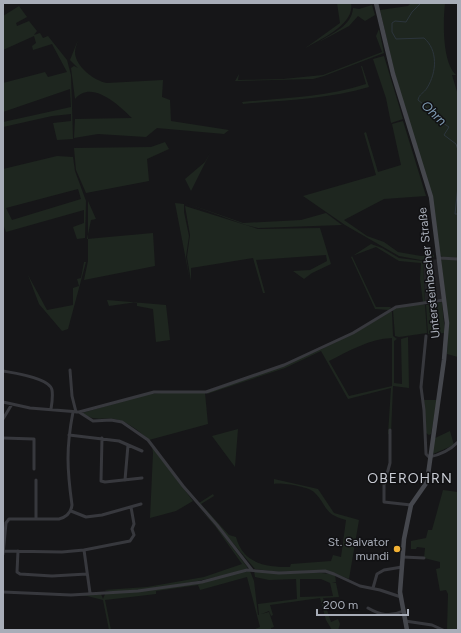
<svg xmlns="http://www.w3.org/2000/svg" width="461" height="633" viewBox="0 0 461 633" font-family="Figtree,sans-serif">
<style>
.built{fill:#222225}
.green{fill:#1e261f;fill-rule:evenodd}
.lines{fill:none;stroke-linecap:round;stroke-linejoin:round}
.stream{stroke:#2c353c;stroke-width:1}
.minor{stroke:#37383d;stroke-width:3}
.secondary{stroke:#45474d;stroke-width:4.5}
.poi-dot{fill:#f2b134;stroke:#111113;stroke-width:1.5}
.labels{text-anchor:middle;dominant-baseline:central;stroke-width:3;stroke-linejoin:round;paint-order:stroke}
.street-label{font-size:12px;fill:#a8adb8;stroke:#111113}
.poi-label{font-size:12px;fill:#a8adb8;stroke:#111113;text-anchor:end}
.water-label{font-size:13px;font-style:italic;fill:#7f9bb3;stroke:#111113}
.quarter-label{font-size:14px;letter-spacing:1px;fill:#c9ccd4;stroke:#111113}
</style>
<rect width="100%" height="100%" fill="#161618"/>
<path class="built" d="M438 259 443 299 425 302 423 261Z"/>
<path class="green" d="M337 3H351C355 25 320 39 304 49L340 23Z
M411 3H445C443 21 442 62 456 75H452L458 95V258L443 257 440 255 432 197 395 74 380 10 408 6Z
M372 5 375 15 365 21 358 16 349 26 319 42C332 33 352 26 353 8L359 9Z
M19 6 27 17 16 23 17 26 29 21 37 31 34 35 40 33 43 38 48 36 67 60 71 75 73 139 57 140 53 123 71 121V114L52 116 3 127V122L71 107 70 89 3 112V83L45 72 48 77 67 72 52 44 33 50 32 46 36 43 34 36 3 50V16Z
M379 29 384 53 324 76 313 79 235 81 239 74 238 80 283 79 323 75 382 52 376 36Z
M78 40C77 44 75 48 75 52 75 66 94 81 107 83L163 80 162 97 170 100 171 121 229 130 224 134 157 128 146 137 98 134 74 138 75 119 132 118C119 105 91 79 75 99L71 68 74 66 78 68 70 60Z
M384 56 403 119 391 123 386 98 373 59Z
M361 66H362L369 87C328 99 285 100 243 104L242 102C284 98 326 97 366 84Z
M403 121 426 196 384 199 344 220 367 236 384 242 398 252 421 256 434 255V257L421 260 399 256 345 225 303 196 376 175 364 133 366 132 378 172 401 165 392 124Z
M165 142 169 149 147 159 149 181 86 193 76 170 74 148 151 147Z
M210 153 191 191 185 179 205 162Z
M57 156 73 157 75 171 86 201 85 238 77 239 73 227 84 223V210L6 232 3 224V169ZM78 189 81 199 12 220 6 208Z
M88 201 96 219 91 220 87 239 153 233 155 266 84 280 88 261Z
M175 203 184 204V212L189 236 186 257 190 281Z
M186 203 243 223 301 220 326 213 342 225 258 228 246 225Z
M185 206 258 229 320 228 331 264 312 273 304 279 293 271 310 270 327 261 326 255 256 260 265 293H263L253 258 191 268V281L187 257 190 235Z
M371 244 382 248 399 258 423 261 425 302H423L420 279 421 263 399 261 376 247 352 256 376 307H391L389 310 375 309 351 257Z
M442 259 458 260V357L447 354 448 329 441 261Z
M84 262H86L68 329 62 331 39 304 28 275 47 310 73 305V288L79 286 77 279 81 278Z
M107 300 166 305 170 340 156 342 153 309 137 306V302L109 306Z
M442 302 445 333 428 334 426 305Z
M422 304 425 305 427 333 399 337 395 336 393 310 397 308Z
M390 312H392L393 336 397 339 394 341V383L402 384 401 339 408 337 409 388 393 386 391 434H388L391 388 348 399 321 351 285 368 207 394 208 392C275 369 330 350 390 312ZM392 338V386L349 396 329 361C349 351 369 339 392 338Z
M161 393H205L208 424 149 440C140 432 127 421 115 419 100 417 96 422 82 413L148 394Z
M424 400H437L431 434 429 435 426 433Z
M238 429 235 467 212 436Z
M450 431 454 445 433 454V439Z
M152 446 193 501 176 511 150 518 153 453Z
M274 479 318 489 334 513 359 520 349 579 325 570 279 572 255 569 199 503 213 494 214 496 201 504 229 535 236 537C243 564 266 567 290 567L291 564 331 561 333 555 341 557 346 520C323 514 328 506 314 492 309 487 281 482 274 484Z
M443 490 458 492V630H447L448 594 446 590 440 591 436 569 440 568V562L424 558 425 548 417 547 416 549H411V541L426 538 428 530H432Z
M195 504 216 526 248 568C226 577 126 597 104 590L147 587 204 577 242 564 215 526Z
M250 571 254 581 258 615 269 612 274 627 271 628V630H253L260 627 247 577 200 590 198 585 156 591V594L105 600 111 630H109L103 600 87 596H54L101 594 103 599 105 594 202 583 241 572Z
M254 571C281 576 309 569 335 575L336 582H332L336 583 339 597 323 598 331 622 338 619 340 624 338 630H332L326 620 320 598 270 605 273 615 271 616 269 611 259 615 258 604 297 599 296 579 269 580 255 577ZM300 579H321L330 583 333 596 300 597Z"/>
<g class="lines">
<path class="stream" d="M421 3 412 12 406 22 395 21 392 23V32L396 39 424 38C438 50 437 72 427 88 424 93 419 94 418 100L423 104 437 119 449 127 444 135 456 144 458 150
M458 186 455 214H458"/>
<path class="minor" d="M439 258 458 259
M426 336 421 387 424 410 426 454 429 457C440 455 450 450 458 442
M70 370 72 396 76 412
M3 371C14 373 50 378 52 390 53 396 52 403 51 409
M3 402 30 408 79 412 154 392H206L284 365 353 333 396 307 444 300
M79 412 93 421 111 420 122 422 148 440 183 486 217 525 252 570
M3 419 12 404
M390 430V463L384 485V502L411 505
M69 435 119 441 142 451
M3 438 34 439V469
M102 438 101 481 105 482 142 478
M125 480 128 445
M71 511 86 517 102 515 141 504
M36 519V480
M84 550 130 541 134 535 132 529 134 524 131 507
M3 551 62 552 84 550 90 593
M18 551 17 572 20 574 52 576 87 574
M3 554 6 523 9 519H59C67 517 71 513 72 505 67 469 66 448 73 412
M403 557 424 558
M373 588 377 574 384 570 402 567
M3 592 71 595 138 591 202 582 247 570 279 573 325 571 334 574 360 586 380 590 401 597
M368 608C380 615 390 617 403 611
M405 621 432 625 443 630"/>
<path class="secondary" d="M376 3 393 74 431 197 447 323 444 360 427 482 411 505 404 539 400 592 407 630"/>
</g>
<circle class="poi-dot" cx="397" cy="549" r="4"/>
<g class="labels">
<g class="street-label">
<text transform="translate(429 273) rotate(-96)">Untersteinbacher Straße</text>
</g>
<g class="poi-label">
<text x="389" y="542">St. Salvator<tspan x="389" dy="14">mundi</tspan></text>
</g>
<g class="water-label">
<text transform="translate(434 113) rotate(44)">Ohrn</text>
</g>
<g class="quarter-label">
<text x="410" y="478">OBEROHRN</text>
</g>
</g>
<rect width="461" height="633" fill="none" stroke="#a8adb8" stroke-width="8"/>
<path d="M317 609v6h91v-6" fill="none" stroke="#a8adb8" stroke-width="2"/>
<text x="323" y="609" font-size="12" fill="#a8adb8" stroke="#111113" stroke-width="3" paint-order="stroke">200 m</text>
</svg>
